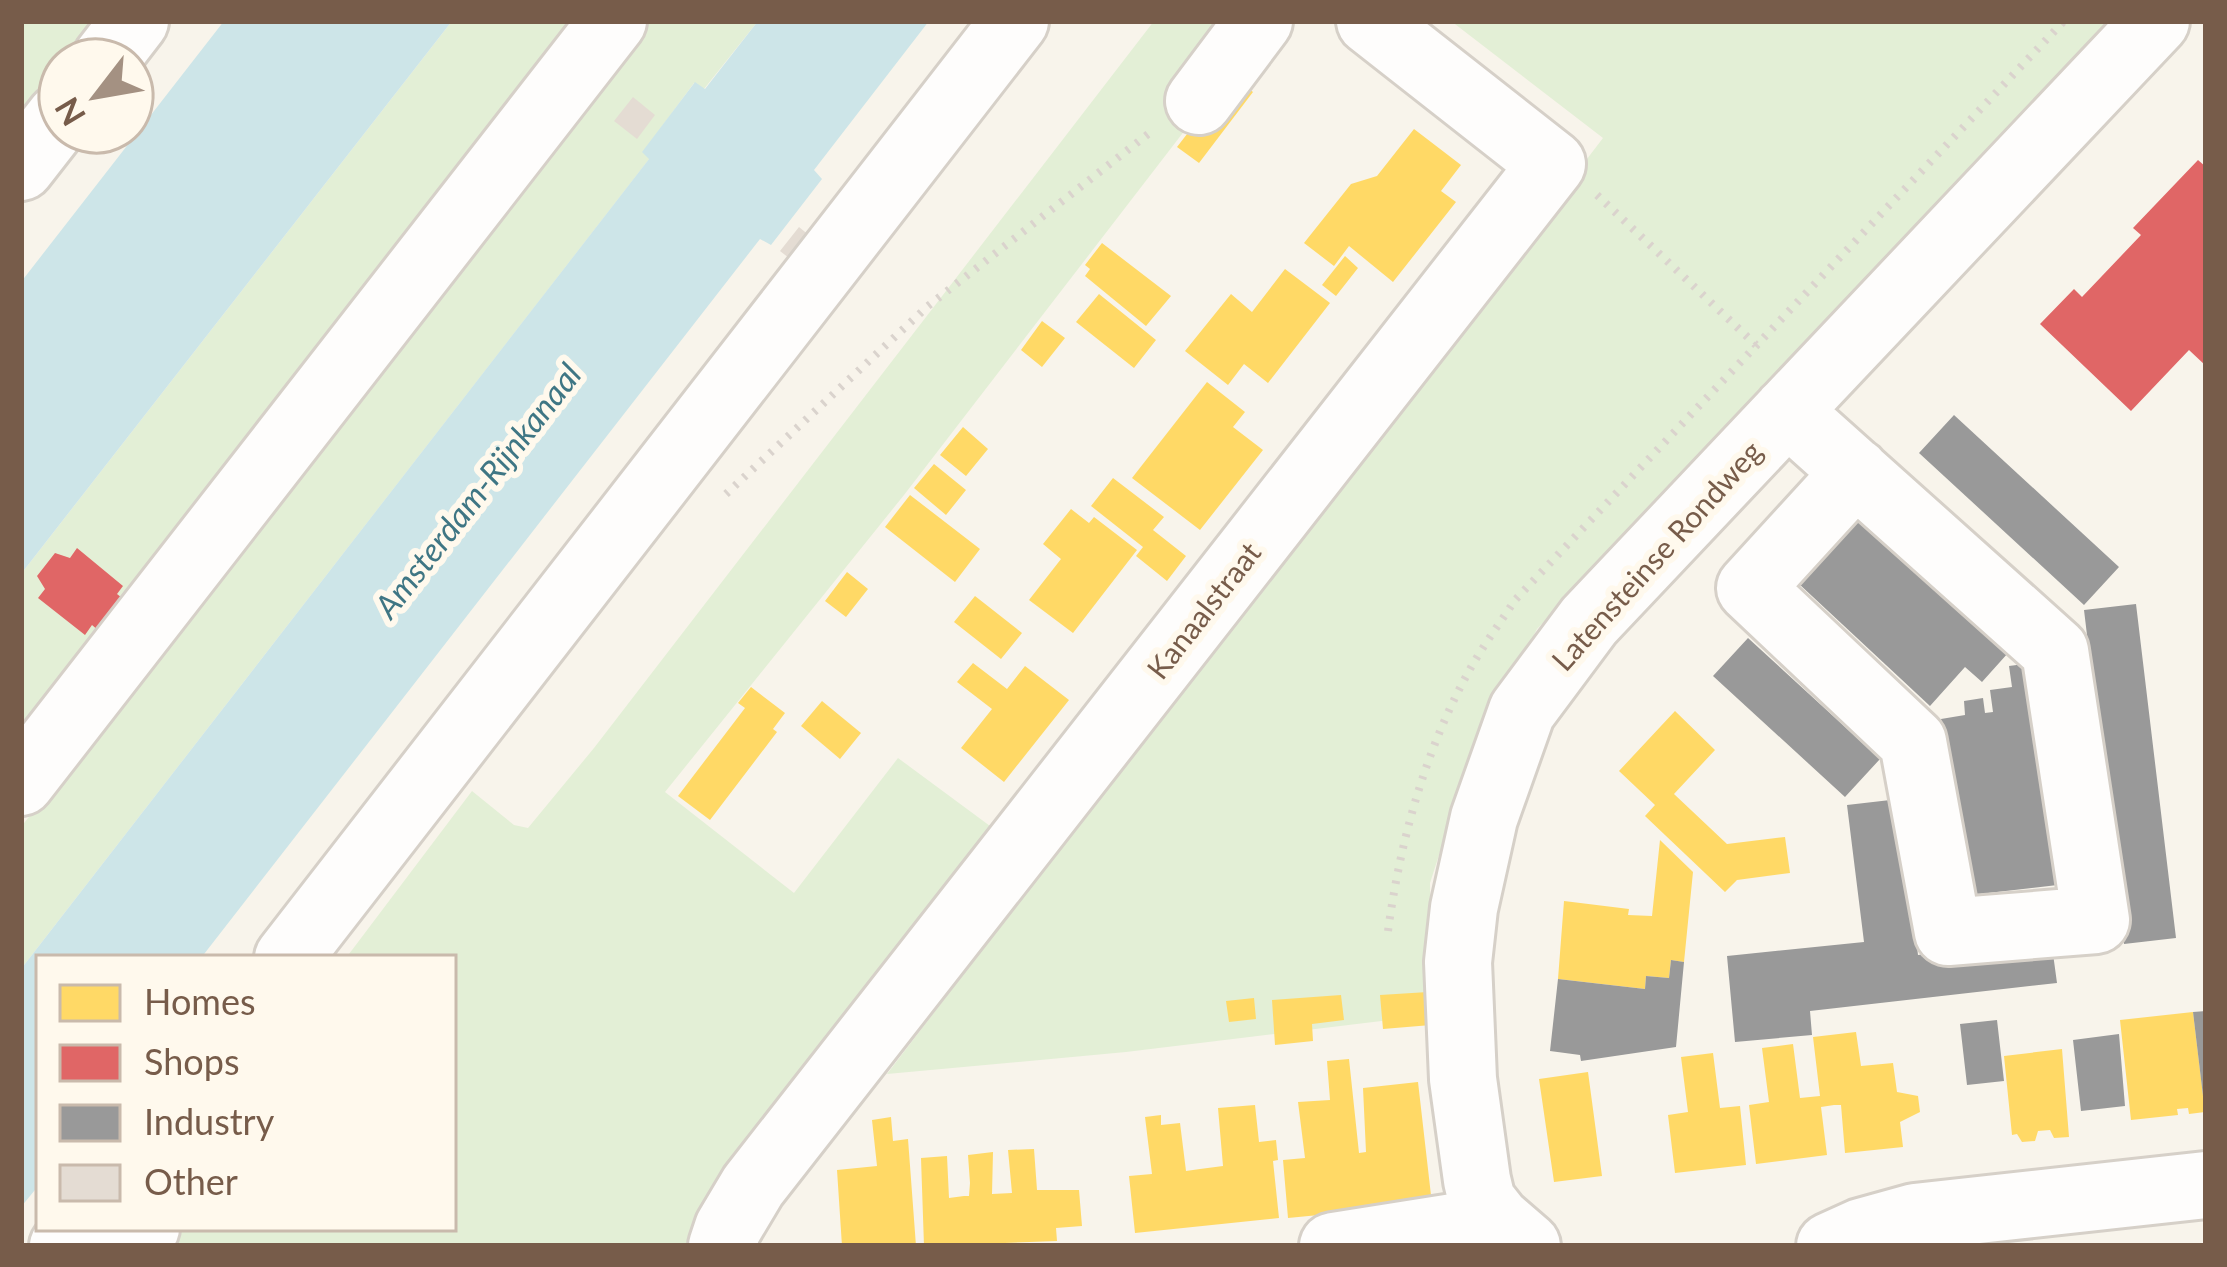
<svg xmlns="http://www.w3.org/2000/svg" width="2227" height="1267" viewBox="0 0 2227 1267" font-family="Lato,sans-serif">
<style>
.green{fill:#e3efd6}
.water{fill:#cde5e8}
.homes{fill:#ffd966}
.shops{fill:#e06666}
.industry{fill:#999}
.building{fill:#e4dcd3}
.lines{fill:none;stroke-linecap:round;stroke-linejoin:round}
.minor-casing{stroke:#d6d0c8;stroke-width:72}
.path{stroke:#dad3cd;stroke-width:8;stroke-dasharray:3 9;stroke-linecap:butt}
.minor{stroke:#fefdfc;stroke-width:66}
.labels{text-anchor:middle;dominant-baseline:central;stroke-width:12;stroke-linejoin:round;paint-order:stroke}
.street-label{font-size:30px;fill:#775c4a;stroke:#fff9ed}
.water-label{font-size:33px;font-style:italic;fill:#3f7684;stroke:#fff9ed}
</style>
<rect width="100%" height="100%" fill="#f8f4eb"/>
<path class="green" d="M21 21H112L80 60H60V86L21 135Z
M452 21H591L21 749V574Z
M647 21H758L704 89 694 83 643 152 650 158 21 969V827Z
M1154 21H1269L904 495 665 792 794 893 898 758 1009 840 687 1246H162L174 1228H453V958H346L472 791 514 825 528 828 594 748Z
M1451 21H2131L1931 231 1537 629 1469 762 1430 883 1431 1015 1126 1052 887 1074 1603 138Z"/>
<path class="water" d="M224 21H452L21 574V282Z
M758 21H929L814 170 822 179 771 245 760 239 201 958H39V1185L21 1207V969L649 159 642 152 695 82 705 89Z"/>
<path class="homes" d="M1232 76 1253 92 1199 163 1177 147Z
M1414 129 1461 165 1441 191 1456 202 1393 282 1349 246 1334 266 1304 243 1351 184 1377 176Z
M1102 243 1171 296 1146 326 1085 276 1090 269 1085 265Z
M1345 256 1358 268 1336 296 1322 285Z
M1285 269 1330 303 1268 383 1244 364 1228 385 1185 351 1231 294 1252 312Z
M1099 294 1156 340 1134 368 1076 322Z
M1042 321 1065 338 1042 367 1021 350Z
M1207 382 1245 412 1233 427 1263 450 1200 530 1132 478Z
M963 427 988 449 966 476 940 455Z
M934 464 966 490 946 515 914 488Z
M1113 478 1164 517 1153 530 1186 556 1167 581 1136 556 1143 547 1091 506Z
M910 495 980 549 955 582 885 527Z
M1071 509 1089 523 1094 517 1137 550 1073 633 1029 600 1061 559 1043 544Z
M847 572 868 589 846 617 825 601Z
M975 596 1022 633 1001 659 954 622Z
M973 663 1007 689 1025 666 1069 700 1004 782 961 748 992 709 957 682Z
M751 687 785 713 773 729 777 732 710 820 678 796 745 708 738 703Z
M822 701 861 733 840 759 801 726Z
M1675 711 1715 750 1674 794 1727 844 1785 837 1790 873 1737 880 1725 892 1645 816 1655 805 1619 771Z
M1660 840 1693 872 1684 962 1671 960 1669 978 1646 976 1645 989 1558 979 1564 901 1629 909 1628 915 1652 916Z
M1428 992 1431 1025 1383 1029 1380 995Z
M1341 995 1344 1020 1312 1024 1313 1041 1275 1045 1272 1000Z
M1254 998 1256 1019 1229 1022 1226 1001Z
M2193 1012 2205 1112 2189 1114 2188 1108 2177 1109 2178 1115 2131 1120 2120 1020Z
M1856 1032 1861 1066 1893 1063 1897 1092 1918 1096 1920 1112 1900 1122 1903 1147 1845 1153 1841 1105H1834L1821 1107 1827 1155 1756 1164 1749 1105 1769 1102 1762 1048 1793 1044 1800 1098 1820 1096 1813 1037Z
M2062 1049 2069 1137 2054 1138 2050 1130 2038 1131 2035 1141 2022 1142 2017 1134 2012 1135 2004 1056Z
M1713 1053 1720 1108 1740 1106 1746 1165 1675 1173 1668 1115 1688 1112 1681 1057Z
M1349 1059 1359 1153 1366 1152 1363 1088 1418 1082 1432 1204 1288 1218 1283 1160 1305 1158 1298 1102 1330 1100 1327 1061Z
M1588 1072 1602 1176 1554 1182 1539 1079Z
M1255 1105 1259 1142 1276 1140 1278 1160 1273 1161 1279 1218 1135 1233 1129 1176 1152 1174 1145 1117 1161 1115V1125L1180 1123 1186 1171 1200 1169 1223 1166 1218 1108Z
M891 1117 893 1141 908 1139 916 1246H842L837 1170 877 1166 872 1120Z
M1034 1149 1037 1190H1079L1082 1226 1056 1228 1057 1241 924 1246 921 1158 947 1156 949 1198 964 1196H969L970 1183 968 1155 993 1152 992 1194 1012 1193 1008 1150Z"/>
<path class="shops" d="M2198 160 2206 167V366L2189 350 2131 411 2040 324 2074 289 2082 297 2141 235 2133 228Z
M77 548 123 586 117 594 131 605 106 637 92 625 85 635 38 598 45 589 37 576 55 553 70 558Z"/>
<path class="industry" d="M1954 415 2119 567 2084 605 1919 453Z
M1869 507 2017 643 1982 682 1965 667 1930 706 1798 583Z
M2136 604 2176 938 2124 944 2084 610Z
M1748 638 1880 759 1845 797 1713 676Z
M2039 662 2066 884 1962 896 1941 719 1965 715 1964 701 1983 698 1985 713 1993 712 1990 690 2012 687 2009 666Z
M1899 799 1918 955 2051 939 2057 983 1810 1011 1812 1035 1735 1042 1727 956 1864 942 1847 805Z
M1671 960 1684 962 1676 1047 1581 1061 1580 1055 1550 1051 1558 979 1645 989 1646 976 1669 978Z
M2206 1011V1096H2203L2193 1012Z
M1997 1020 2004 1081 1967 1085 1960 1024Z
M2119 1034 2125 1106 2081 1111 2073 1040Z"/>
<path class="building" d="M633 97 655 115 637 139 614 121Z
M799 227 821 245 803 269 780 251Z"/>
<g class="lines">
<defs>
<path id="minor" d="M105 60 135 21
M1199 101 1259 21
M21 167 60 117
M1787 411 2055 651 2096 920 1948 932 1913 742 1750 588 1856 472
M21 782 613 21
M288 958 1015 21
M63 1246 77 1228
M134 1246 146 1228
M722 1246 728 1228 753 1186 1552 164 1370 21
M1333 1246 1497 1220
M1527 1246 1497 1220 1482 1201 1477 1180 1463 1079 1458 962 1464 908 1484 818 1522 711 1589 621 2156 21
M1830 1246 1861 1232 1915 1217 2206 1185"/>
</defs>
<use href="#minor" class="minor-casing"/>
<path class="path" d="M1597 195 1756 345
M726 494 928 306 1152 131
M1388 931C1400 842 1425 750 1469 671 1482 647 1500 623 1515 600L2064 21"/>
<use href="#minor" class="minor"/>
</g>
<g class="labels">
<g class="street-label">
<text transform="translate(1656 555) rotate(-48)">Latensteinse Rondweg</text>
<text transform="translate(1203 610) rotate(-52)">Kanaalstraat</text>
</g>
<g class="water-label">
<text transform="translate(477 490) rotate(-52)">Amsterdam-Rijnkanaal</text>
</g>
</g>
<rect width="2227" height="1267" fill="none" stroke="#775c4a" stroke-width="48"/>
<rect x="36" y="955" width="420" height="276" fill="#fff9ed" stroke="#c9baac" stroke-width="3"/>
<rect x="60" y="985" width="60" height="36" fill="#ffd966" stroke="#c9baac" stroke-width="3"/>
<text x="144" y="1015" font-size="36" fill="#775c4a">Homes</text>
<rect x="60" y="1045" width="60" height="36" fill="#e06666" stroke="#c9baac" stroke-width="3"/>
<text x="144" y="1075" font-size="36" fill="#775c4a">Shops</text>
<rect x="60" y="1105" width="60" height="36" fill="#999999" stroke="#c9baac" stroke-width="3"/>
<text x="144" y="1135" font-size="36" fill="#775c4a">Industry</text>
<rect x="60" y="1165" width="60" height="36" fill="#e4dcd3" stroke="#c9baac" stroke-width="3"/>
<text x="144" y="1195" font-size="36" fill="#775c4a">Other</text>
<g transform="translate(96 96) rotate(239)"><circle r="57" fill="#fff9ed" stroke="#c9baac" stroke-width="3"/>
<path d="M0-9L21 45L0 30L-21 45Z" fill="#a49182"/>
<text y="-18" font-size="33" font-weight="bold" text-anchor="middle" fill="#775c4a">N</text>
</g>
</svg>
